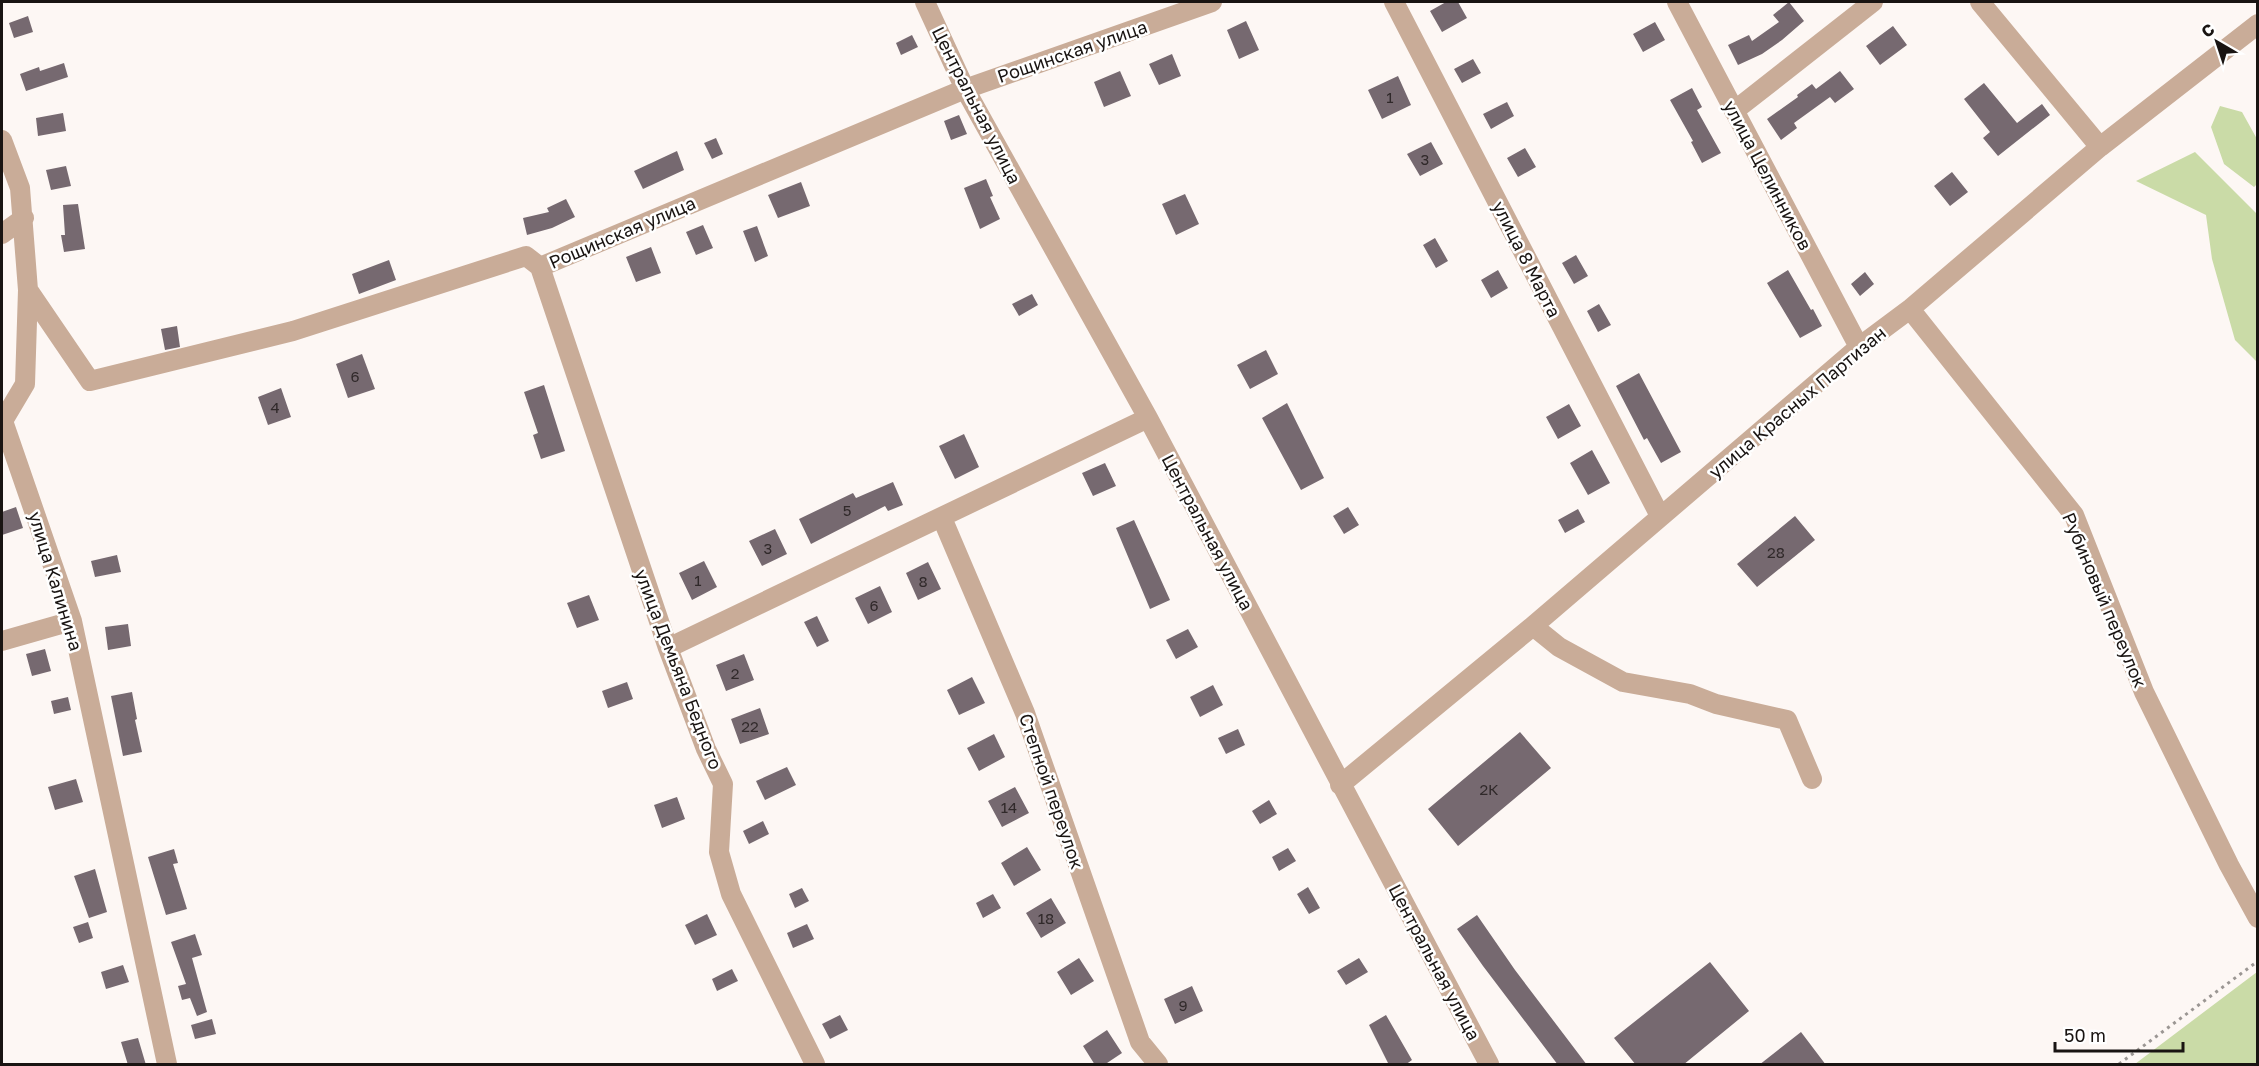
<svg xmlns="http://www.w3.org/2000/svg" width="2259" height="1066" viewBox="0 0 2259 1066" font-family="'Golos Text',sans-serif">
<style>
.green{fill:#cadba7}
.building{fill:#766970}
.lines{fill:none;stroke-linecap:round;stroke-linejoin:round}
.path{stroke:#9b9693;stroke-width:3;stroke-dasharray:3 4.5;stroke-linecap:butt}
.minor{stroke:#c9ac98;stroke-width:20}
.labels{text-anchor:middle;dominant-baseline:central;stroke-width:5;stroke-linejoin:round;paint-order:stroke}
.number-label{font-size:15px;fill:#30292a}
.street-label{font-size:18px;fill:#191412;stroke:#fff}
</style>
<rect width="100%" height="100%" fill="#fdf7f4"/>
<path class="green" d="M2220 106 2242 112 2257 139V184L2254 187 2224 164 2211 127Z
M2195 152 2257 214V362L2235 340 2212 259 2206 215 2136 181Z
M2257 972V1064H2135L2249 978Z"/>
<path class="building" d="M1446 2H1458L1467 18 1442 32 1430 11Z
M1789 2 1804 21 1782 40 1762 54 1738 65 1728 45 1749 35 1752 41 1779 22 1773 15Z
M28 16 33 32 14 38 9 23Z
M1246 21 1259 50 1239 59 1227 30Z
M1655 22 1665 40 1643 52 1633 34Z
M1893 26 1907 45 1880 65 1866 46Z
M912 35 918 47 901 55 896 43Z
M1172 54 1181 76 1159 85 1149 64Z
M1473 59 1481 73 1462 83 1454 69Z
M64 63 68 77 26 91 20 74 39 67 40 71Z
M1120 71 1131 96 1104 107 1094 82Z
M1840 71 1854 89 1835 103 1830 97 1794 123 1797 128 1781 140 1767 119 1798 97 1797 95 1812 84 1816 89Z
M1398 76 1411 105 1382 119 1368 90Z
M1984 83 2017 123 2042 104 2050 115 1998 156 1983 138 1990 132 1964 99Z
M1692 88 1702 107 1697 110 1721 153 1702 163 1691 142 1693 141 1670 100Z
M1507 102 1514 116 1491 129 1483 114Z
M63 113 66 131 38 136 36 118Z
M959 115 967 134 951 140 944 121Z
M716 138 723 154 712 159 704 143Z
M1431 142 1443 164 1420 176 1407 154Z
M1525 148 1536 167 1518 177 1507 158Z
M677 151 684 170 643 189 634 171Z
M66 166 71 186 51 190 46 170Z
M1952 172 1968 192 1950 206 1934 186Z
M986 179 993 196 990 197 1000 219 980 229 964 188Z
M801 182 810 206 778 218 768 195Z
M1185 194 1199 224 1176 235 1162 204Z
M566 199 575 217 552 228 527 235 523 218 549 212 547 208Z
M78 204 85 249 64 252 61 235H65L63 205Z
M703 225 713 248 696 255 686 232Z
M757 226 768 256 755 262 743 231Z
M1435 238 1448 261 1436 268 1423 245Z
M651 247 661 273 636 282 626 257Z
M1576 255 1588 276 1574 284 1562 263Z
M389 260 396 280 359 294 352 274Z
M1498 270 1508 288 1491 298 1481 280Z
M1788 270 1811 310 1813 309 1822 326 1800 338 1767 283Z
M1865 272 1874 284 1860 296 1851 284Z
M1032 294 1038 305 1019 316 1012 304Z
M1599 304 1611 325 1598 332 1587 311Z
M177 326 180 347 165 350 161 329Z
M1266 350 1278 374 1250 389 1237 365Z
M362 354 375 389 348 398 336 364Z
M1639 373 1681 452 1661 463 1647 438 1644 440 1616 386Z
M544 385 565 451 541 459 533 435 538 433 524 392Z
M281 388 291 417 268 425 258 397Z
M1287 403 1324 478 1301 490 1262 418Z
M1569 404 1581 426 1558 439 1546 417Z
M964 434 979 467 955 479 939 446Z
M1592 450 1610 483 1588 495 1570 463Z
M1105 463 1116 486 1093 496 1082 473Z
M893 482 903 505 888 511 885 506 811 544 799 519 853 493 856 498Z
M16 507 23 528 2 535V512Z
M1348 507 1359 525 1344 534 1333 516Z
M1578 509 1585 522 1565 533 1558 520Z
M1795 516 1815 540 1757 587 1737 564Z
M1134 520 1170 600 1150 609 1116 528Z
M775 529 787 554 762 566 749 541Z
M117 555 121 572 95 577 91 561Z
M704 561 717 587 692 600 679 573Z
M928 562 941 589 918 600 906 573Z
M880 586 892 612 868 624 855 598Z
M589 595 599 620 577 628 567 603Z
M817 616 829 641 817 647 804 622Z
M128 624 131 646 108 650 105 627Z
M1188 629 1198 647 1176 659 1166 640Z
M45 649 51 671 32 676 26 654Z
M744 654 754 680 726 691 716 665Z
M972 677 985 703 959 715 947 690Z
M627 682 633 699 608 708 602 691Z
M1213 685 1223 705 1200 717 1190 697Z
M132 692 137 719 135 720 142 752 123 756 111 696Z
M68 697 71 710 54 714 51 701Z
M760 708 769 734 740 744 731 719Z
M1238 729 1245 745 1226 754 1218 738Z
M1520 732 1551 768 1458 846 1428 809Z
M994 734 1005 757 979 771 967 748Z
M787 767 796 785 765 800 756 781Z
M76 779 83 802 55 810 48 787Z
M1015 787 1029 813 1002 827 988 801Z
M677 797 685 819 662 828 654 805Z
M1269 800 1277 814 1260 824 1252 811Z
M763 821 769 834 749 844 743 831Z
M1027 847 1041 870 1014 886 1001 863Z
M1288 848 1296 861 1279 871 1272 857Z
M174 849 178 863 173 864 187 909 166 915 148 857Z
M95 869 107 912 89 918 74 876Z
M1308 887 1320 908 1309 914 1297 894Z
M802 888 809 901 795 908 789 894Z
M993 894 1001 908 983 918 976 903Z
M1051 898 1066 923 1041 938 1026 913Z
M707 914 717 935 695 945 685 925Z
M1477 915 1515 970 1587 1065H1558L1483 966 1457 929Z
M88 922 93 938 79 943 73 927Z
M807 924 814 939 793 948 787 933Z
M195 934 202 955 192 958 207 1012 197 1016 190 998 182 1000 178 986 186 984 171 942Z
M1079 958 1094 981 1071 995 1057 972Z
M1359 958 1368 972 1346 985 1337 971Z
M1710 962 1749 1011 1683 1065H1636L1614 1038Z
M123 965 129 982 106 989 101 972Z
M732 969 738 981 717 991 712 979Z
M1192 986 1203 1011 1175 1024 1164 999Z
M840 1015 848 1030 830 1039 822 1024Z
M1386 1015 1412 1060 1405 1065H1389L1369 1025Z
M212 1019 216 1034 195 1039 191 1025Z
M1107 1030 1122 1053 1104 1065H1095L1083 1046Z
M1801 1032 1826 1065H1759Z
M138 1038 146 1065H128L121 1042Z"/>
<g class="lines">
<path class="path" d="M2119 1064 2258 961"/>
<path class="minor" d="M925 2 965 89 1148 418 1489 1064
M1394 2 1660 516
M1677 2 1859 347
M1980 2 2100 147
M1734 111 1873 2
M2 140 20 188 28 290 25 384 3 421 72 621 167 1064
M2 234 24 218
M540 267 668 648 706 749 723 784 719 852 731 894 815 1064
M28 290 90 381 293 331 526 256 540 267 965 89 1212 2
M1910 309 2074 515 2144 692 2229 865 2258 918
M942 518 1025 713 1140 1042 1158 1064
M1533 626 1559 647 1623 682 1690 694 1716 704 1787 720 1812 779
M2 641 72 621
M668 648 1148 418
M1340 785 1533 626 1859 347 1910 309 2100 147 2258 24"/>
</g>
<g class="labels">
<g class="number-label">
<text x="1390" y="97">1</text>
<text x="1425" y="159">3</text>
<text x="355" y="376">6</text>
<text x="275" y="407">4</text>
<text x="847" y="510">5</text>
<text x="768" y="548">3</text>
<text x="1776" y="552">28</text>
<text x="698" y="580">1</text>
<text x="923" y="581">8</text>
<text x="874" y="605">6</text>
<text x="735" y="673">2</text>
<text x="750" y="726">22</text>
<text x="1489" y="789">2К</text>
<text x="1009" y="807">14</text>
<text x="1046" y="918">18</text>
<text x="1183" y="1005">9</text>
</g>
<g class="street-label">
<text transform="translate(1072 51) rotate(-19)">Рощинская улица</text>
<text transform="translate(977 105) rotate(63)">Центральная улица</text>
<text transform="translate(1768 175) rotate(62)">улица Целинников</text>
<text transform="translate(622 232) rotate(-23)">Рощинская улица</text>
<text transform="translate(1527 259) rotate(63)">улица 8 Марта</text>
<text transform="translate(1797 402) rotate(-40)">улица Красных Партизан</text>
<text transform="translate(1208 532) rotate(62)">Центральная улица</text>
<text transform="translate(56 581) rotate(73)">улица Калинина</text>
<text transform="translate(2105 600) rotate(67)">Рубиновый переулок</text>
<text transform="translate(679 669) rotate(69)">улица Демьяна Бедного</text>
<text transform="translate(1052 791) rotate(71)">Степной переулок</text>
<text transform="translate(1435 962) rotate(62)">Центральная улица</text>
</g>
</g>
<rect width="2259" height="1066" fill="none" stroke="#191412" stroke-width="6"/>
<g transform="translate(2217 42) rotate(321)" stroke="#ffffff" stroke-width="4.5" paint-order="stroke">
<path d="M0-4.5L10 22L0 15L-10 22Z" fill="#191412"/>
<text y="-9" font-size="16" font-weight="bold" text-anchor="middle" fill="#191412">С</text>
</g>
<path d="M2055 1042v9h128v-9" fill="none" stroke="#191412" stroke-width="3"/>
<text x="2064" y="1042" font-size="18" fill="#191412" stroke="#ffffff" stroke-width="4.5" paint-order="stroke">50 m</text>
</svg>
